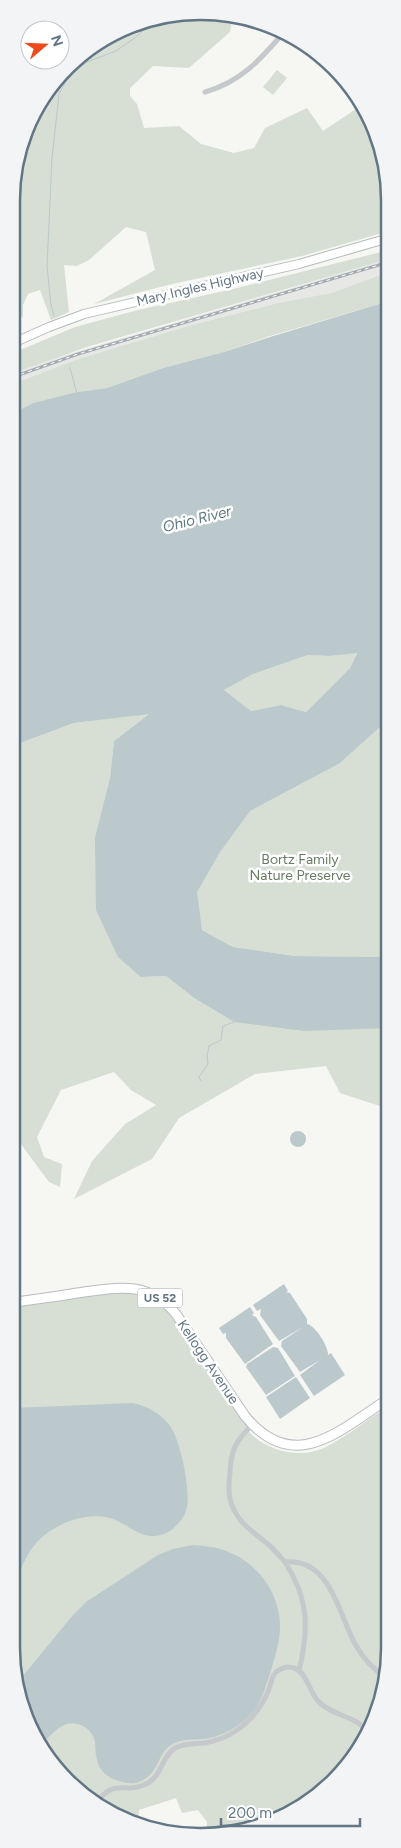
<svg xmlns="http://www.w3.org/2000/svg" width="401" height="1848" viewBox="0 0 401 1848" font-family="Figtree,sans-serif">
<style>
.built{fill:#e7e8e6}
.green{fill:#d7ded3}
.water{fill:#bbc8cc;fill-rule:evenodd}
.lines{fill:none;stroke-linecap:round;stroke-linejoin:round}
.stream{stroke:#bbc8cc;stroke-width:1}
.secondary-casing{stroke:#b5bbbf;stroke-width:10}
.primary-casing{stroke:#b8bcc0;stroke-width:11}
.street{stroke:#c5c9cc;stroke-width:5}
.secondary{stroke:#fff;stroke-width:8}
.primary{stroke:#fff;stroke-width:9}
.rail-casing{stroke:#a5abb1;stroke-width:3}
.rail{stroke:#fff;stroke-width:1;stroke-dasharray:4;stroke-linecap:butt}
.labels{text-anchor:middle;dominant-baseline:central;stroke-width:5;stroke-linejoin:round;paint-order:stroke}
.shield{fill:#fff;stroke:#929faa;stroke-width:1}
.shield-label{font-size:12px;font-weight:bold;fill:#637685}
.street-label{font-size:14px;fill:#637685;stroke:#fff}
.park-label{font-size:14px;fill:#687c63;stroke:#fff}
.water-label{font-size:15px;font-style:italic;fill:#5f7982;stroke:#fff}
.rim{fill:none;stroke:#637685;stroke-width:2.5}
</style>
<rect width="100%" height="100%" fill="#f6f6f2"/>
<path class="built" d="M389 259V272L331 293 278 303 188 326 78 359 13 384V373L45 361Z"/>
<path class="green" d="M225 13 233 15 230 32 189 68 153 66 130 88V96L137 104 144 128 179 126 201 144 234 153 254 148 265 128 307 108 323 131 362 105 370 117 389 188V231L302 256 172 284 94 304 155 270 146 232 126 227 89 260 77 266 64 265 69 312 51 320 40 290 28 294 23 305V318L13 304V176L36 106 85 51 151 18Z
M277 70 287 78 273 95 263 87Z
M389 250V259L90 346 13 373V353L75 327 138 310 229 290Z
M389 272V301L270 336 224 352 163 368 107 388 73 394 33 403 13 413V384L78 359 188 326 278 303 331 293Z
M357 652 350 668 306 712 281 705 251 711 224 690 253 674 308 655 329 656Z
M150 713 114 741 110 778 95 837 141 977 166 976 194 998 234 1022 389 1028V1109L340 1093 326 1066 255 1074 179 1118 152 1159 74 1199 92 1161 125 1124 156 1105 131 1090 114 1072 61 1090 37 1137 44 1157 62 1164 60 1187 49 1182 12 1132V746L74 723Z
M389 719V957L295 956 233 947 202 930 180 828 340 763Z
M123 1287 164 1302 252 1425 247 1430C266 1451 300 1460 326 1447 348 1436 367 1419 388 1407V1672L370 1731 325 1790 261 1827 207 1834V1822L198 1810 182 1813 176 1798 139 1810 138 1825 128 1822 66 1781 26 1720 11 1647 12 1303Z"/>
<path class="water" d="M389 301V719L340 763 250 811 220 852 197 892 202 930 233 947 295 956 389 957V1028L304 1031 234 1022 194 998 166 976 141 977 118 957 96 910 95 837 110 778 114 741 149 714 74 723 12 746 13 413 33 403 73 393 107 388 163 368 224 352 270 337ZM357 653 350 668 306 712 281 705 251 711 224 690 253 674 308 655 329 656Z
M290 1139a8 8 0 1 1 16 0a8 8 0 1 1-16 0Z
M284 1284 288 1291 286 1292 290 1293 307 1319V1324C315 1325 329 1347 328 1355L331 1353 345 1375 314 1396 300 1375 320 1360 300 1372 281 1346 282 1341 303 1327 279 1341 260 1315 261 1309 257 1311 253 1305Z
M250 1307 254 1313 252 1315 256 1317 273 1344 245 1364 226 1338V1333L223 1334 219 1328Z
M273 1347 278 1348 295 1376 266 1395 246 1367 247 1364Z
M296 1377 310 1398 280 1419 266 1397Z
M133 1403C149 1407 160 1413 170 1426 181 1441 190 1489 187 1507 185 1517 178 1525 170 1531 144 1546 131 1524 110 1518 86 1512 57 1523 40 1539 25 1553 23 1570 11 1584L12 1408Z
M193 1545C204 1546 216 1547 226 1551 257 1562 280 1593 280 1626 280 1640 276 1654 272 1667 267 1682 263 1699 253 1712 242 1725 222 1737 204 1739 192 1740 183 1738 171 1745 157 1754 160 1772 141 1781 133 1785 126 1783 119 1781 105 1777 98 1769 96 1755 95 1749 96 1742 93 1736 91 1732 87 1728 83 1726 64 1717 54 1733 42 1744L26 1720 18 1682 73 1615 86 1602 158 1555 173 1549Z"/>
<g class="lines">
<path class="stream" d="M54 316 51 305 47 266 52 158 59 94 69 76 87 62 116 51 136 37 157 17
M70 368 77 394
M201 1081 199 1077 208 1064 207 1056 209 1046 221 1040 223 1026 234 1022"/>
<defs>
<path id="secondary" d="M13 343 49 327 84 314 299 264 389 238"/>
<path id="primary" d="M12 1303C33 1299 55 1297 77 1293 117 1288 147 1279 176 1314L245 1416C294 1476 340 1430 388 1399"/>
</defs>
<use href="#secondary" class="secondary-casing"/>
<use href="#primary" class="primary-casing"/>
<path class="street" d="M205 92C241 82 261 59 285 31
M252 1425C236 1441 231 1449 230 1472 229 1481 228 1490 230 1499 235 1521 253 1532 269 1545 275 1550 280 1557 285 1562 332 1558 338 1616 357 1647 364 1660 375 1670 386 1678
M285 1562C309 1599 309 1629 299 1671
M97 1802C117 1776 125 1796 148 1783 162 1775 162 1756 175 1748 185 1743 195 1744 205 1743 215 1741 225 1738 234 1732 250 1722 262 1707 269 1689 271 1683 272 1676 276 1672 279 1669 283 1668 287 1667 306 1666 308 1690 318 1701 333 1717 356 1715 369 1733"/>
<use href="#secondary" class="secondary"/>
<use href="#primary" class="primary"/>
<defs>
<path id="rail" d="M13 377 78 354 389 262"/>
</defs>
<use href="#rail" class="rail-casing"/>
<use href="#rail" class="rail"/>
</g>
<g class="labels">
<rect class="shield" x="137.5" y="1288.5" width="45" height="19" rx="4"/>
<g class="shield-label">
<text x="160" y="1298">US 52</text>
</g>
<g class="street-label">
<text transform="translate(200 287) rotate(-13)">Mary Ingles Highway</text>
<text transform="translate(208 1362) rotate(56)">Kellogg Avenue</text>
</g>
<g class="park-label">
<text x="300" y="859">Bortz Family<tspan x="300" dy="16">Nature Preserve</tspan></text>
</g>
<g class="water-label">
<text transform="translate(197 519) rotate(-14)">Ohio River</text>
</g>
</g>
<path d="M0 0H401V1848H0ZM200 20H201A180 180 0 0 1 381 200V1648A180 180 0 0 1 201 1828H200A180 180 0 0 1 20 1648V200A180 180 0 0 1 200 20Z" fill="#f3f4f5" fill-rule="evenodd"/>
<path class="rim" d="M200 20H201A180 180 0 0 1 381 200V1648A180 180 0 0 1 201 1828H200A180 180 0 0 1 20 1648V200A180 180 0 0 1 200 20Z"/>
<g transform="translate(45 45) rotate(71)"><circle r="24" fill="#ffffff" stroke="#c1c8ce"/>
<path d="M0-4L9 19L0 12L-9 19Z" fill="#ed4b1c"/>
<text y="-8" font-size="14" font-weight="bold" text-anchor="middle" fill="#637685">N</text>
</g>
<path d="M221 1818v8h139v-8" fill="none" stroke="#637685" stroke-width="2.5"/>
<text x="228" y="1818" font-size="15" fill="#637685" stroke="#ffffff" stroke-width="4" paint-order="stroke">200 m</text>
</svg>
